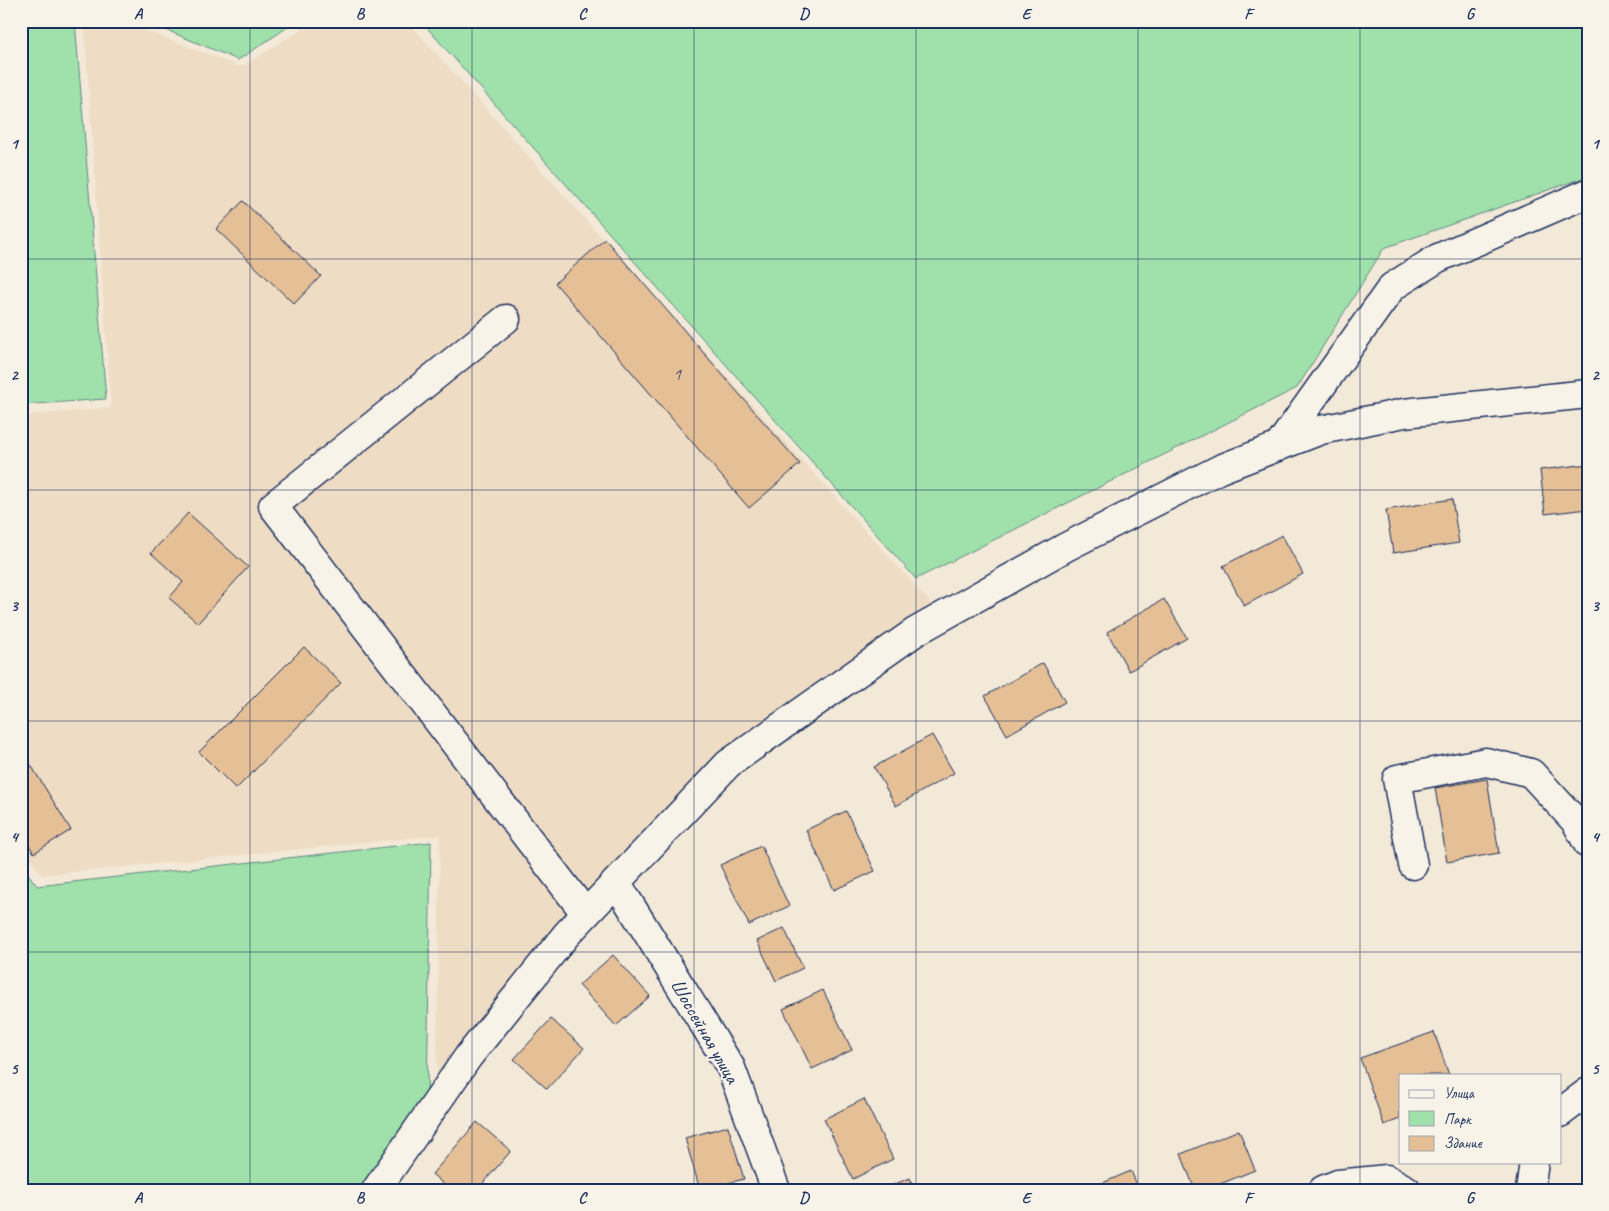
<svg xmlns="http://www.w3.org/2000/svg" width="1609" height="1211" viewBox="0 0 1609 1211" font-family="Caveat,sans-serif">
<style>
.built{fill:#efdcc4}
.green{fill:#a0e1ab;stroke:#5e8884}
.building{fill:#e5bf96;stroke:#1b2f5e}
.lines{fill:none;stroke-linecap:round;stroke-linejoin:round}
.minor-casing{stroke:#1b2f5e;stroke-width:31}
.minor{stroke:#f7f3e8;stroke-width:28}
.grid{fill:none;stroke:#1b2f5e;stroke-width:1;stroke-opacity:0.55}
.labels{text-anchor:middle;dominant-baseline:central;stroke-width:4.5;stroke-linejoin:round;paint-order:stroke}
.number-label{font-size:18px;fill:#4e536c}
.street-label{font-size:20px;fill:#1b2f5e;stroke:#f7f3e8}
.neatline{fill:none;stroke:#1b2f5e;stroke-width:2}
.grid-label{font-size:16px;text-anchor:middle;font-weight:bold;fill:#1b2f5e}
</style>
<rect width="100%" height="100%" fill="#f3e9d8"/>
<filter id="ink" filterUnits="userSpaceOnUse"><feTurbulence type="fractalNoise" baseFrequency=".02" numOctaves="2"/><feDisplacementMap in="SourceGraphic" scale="10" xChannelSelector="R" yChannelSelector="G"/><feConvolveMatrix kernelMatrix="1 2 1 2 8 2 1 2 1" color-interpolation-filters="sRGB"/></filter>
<g filter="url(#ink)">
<path class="built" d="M84 21H120L241 67 315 21H407L934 607 721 756 437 1079 440 835 42 875 21 845V416L111 408Z"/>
<path class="green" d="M21 21H75L106 399 21 405Z
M145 21H297L238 60Z
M421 21H1588V176L1384 248 1297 388 916 579Z
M431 842 427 1102 364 1190H21V864L37 886Z"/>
<path class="building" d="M243 201 321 276 294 304 216 229Z
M605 239 800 464 749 508 555 283Z
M1588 464V509L1545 514 1540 470Z
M1452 499 1459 543 1393 553 1386 510Z
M188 513 248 567 198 623 169 598 183 582 151 553Z
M1282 535 1303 574 1244 606 1223 566Z
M1164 599 1187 638 1129 671 1107 632Z
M304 647 341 683 236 789 199 752Z
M1043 663 1065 702 1007 735 985 696Z
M932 735 954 773 896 806 874 767Z
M21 749 71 830 34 853 21 833Z
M1487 779 1499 853 1447 862 1435 788Z
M846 811 875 871 834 890 806 830Z
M761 846 789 906 749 925 720 865Z
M784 928 803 968 776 981 757 941Z
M613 955 650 996 616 1026 579 985Z
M823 990 852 1050 812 1069 783 1009Z
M551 1019 584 1048 547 1089 514 1059Z
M1434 1032 1449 1075H1400V1119L1384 1125 1360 1058Z
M864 1099 893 1159 853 1179 824 1119Z
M477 1122 511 1151 477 1190H450L432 1174Z
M728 1126 744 1179 700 1190 685 1138Z
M1239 1130 1255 1170 1205 1190H1195L1181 1154Z
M1131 1171 1139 1190H1086Z
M910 1178 915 1190H880Z"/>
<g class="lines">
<defs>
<path id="minor" d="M506 319 273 506 586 914
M1278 447 1392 287 1438 258 1588 193
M1413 865 1397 779 1486 762 1531 773 1576 822 1588 844
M616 882 731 1068 776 1190
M1560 1113 1588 1092
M376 1190 468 1057 566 935 728 764 915 632 1066 547 1220 469 1321 430 1404 413 1588 394
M1323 1190 1338 1184 1387 1179 1407 1190
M1530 1190 1534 1162"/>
</defs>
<use href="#minor" class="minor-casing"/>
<use href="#minor" class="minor"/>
</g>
</g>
<path class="grid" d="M250 21V1190M472 21V1190M694 21V1190M916 21V1190M1138 21V1190M1360 21V1190M21 259H1588M21 490H1588M21 721H1588M21 952H1588"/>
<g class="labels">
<g class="number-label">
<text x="677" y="374">1</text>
</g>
<g class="street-label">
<text transform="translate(705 1031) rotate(60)">Шоссейная улица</text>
</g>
</g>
<rect width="1609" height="1211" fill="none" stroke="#f7f3e8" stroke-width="55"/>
<rect x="1399" y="1074" width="162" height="90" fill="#f7f3e8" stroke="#9fa5b1"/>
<rect x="1409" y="1090" width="25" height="8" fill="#f7f3e8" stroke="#9fa5b1"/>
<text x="1444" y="1098" font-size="15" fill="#1b2f5e">Улица</text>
<rect x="1409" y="1111" width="25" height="15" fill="#a0e1ab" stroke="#9fa5b1"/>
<text x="1444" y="1124" font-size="15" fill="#1b2f5e">Парк</text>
<rect x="1409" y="1136" width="25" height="15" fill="#e5bf96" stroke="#9fa5b1"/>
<text x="1444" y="1148" font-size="15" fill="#1b2f5e">Здание</text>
<rect x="28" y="28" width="1554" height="1156" class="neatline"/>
<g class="grid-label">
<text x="138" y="19">A</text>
<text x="360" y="19">B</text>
<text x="582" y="19">C</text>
<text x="804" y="19">D</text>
<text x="1026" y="19">E</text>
<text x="1248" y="19">F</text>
<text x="1470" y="19">G</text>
<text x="14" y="149">1</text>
<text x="1595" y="149">1</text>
<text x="14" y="380">2</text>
<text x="1595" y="380">2</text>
<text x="14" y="611">3</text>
<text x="1595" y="611">3</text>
<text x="14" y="842">4</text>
<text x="1595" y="842">4</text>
<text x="14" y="1074">5</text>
<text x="1595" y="1074">5</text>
<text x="138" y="1203">A</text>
<text x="360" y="1203">B</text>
<text x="582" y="1203">C</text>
<text x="804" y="1203">D</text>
<text x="1026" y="1203">E</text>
<text x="1248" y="1203">F</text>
<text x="1470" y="1203">G</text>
</g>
</svg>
